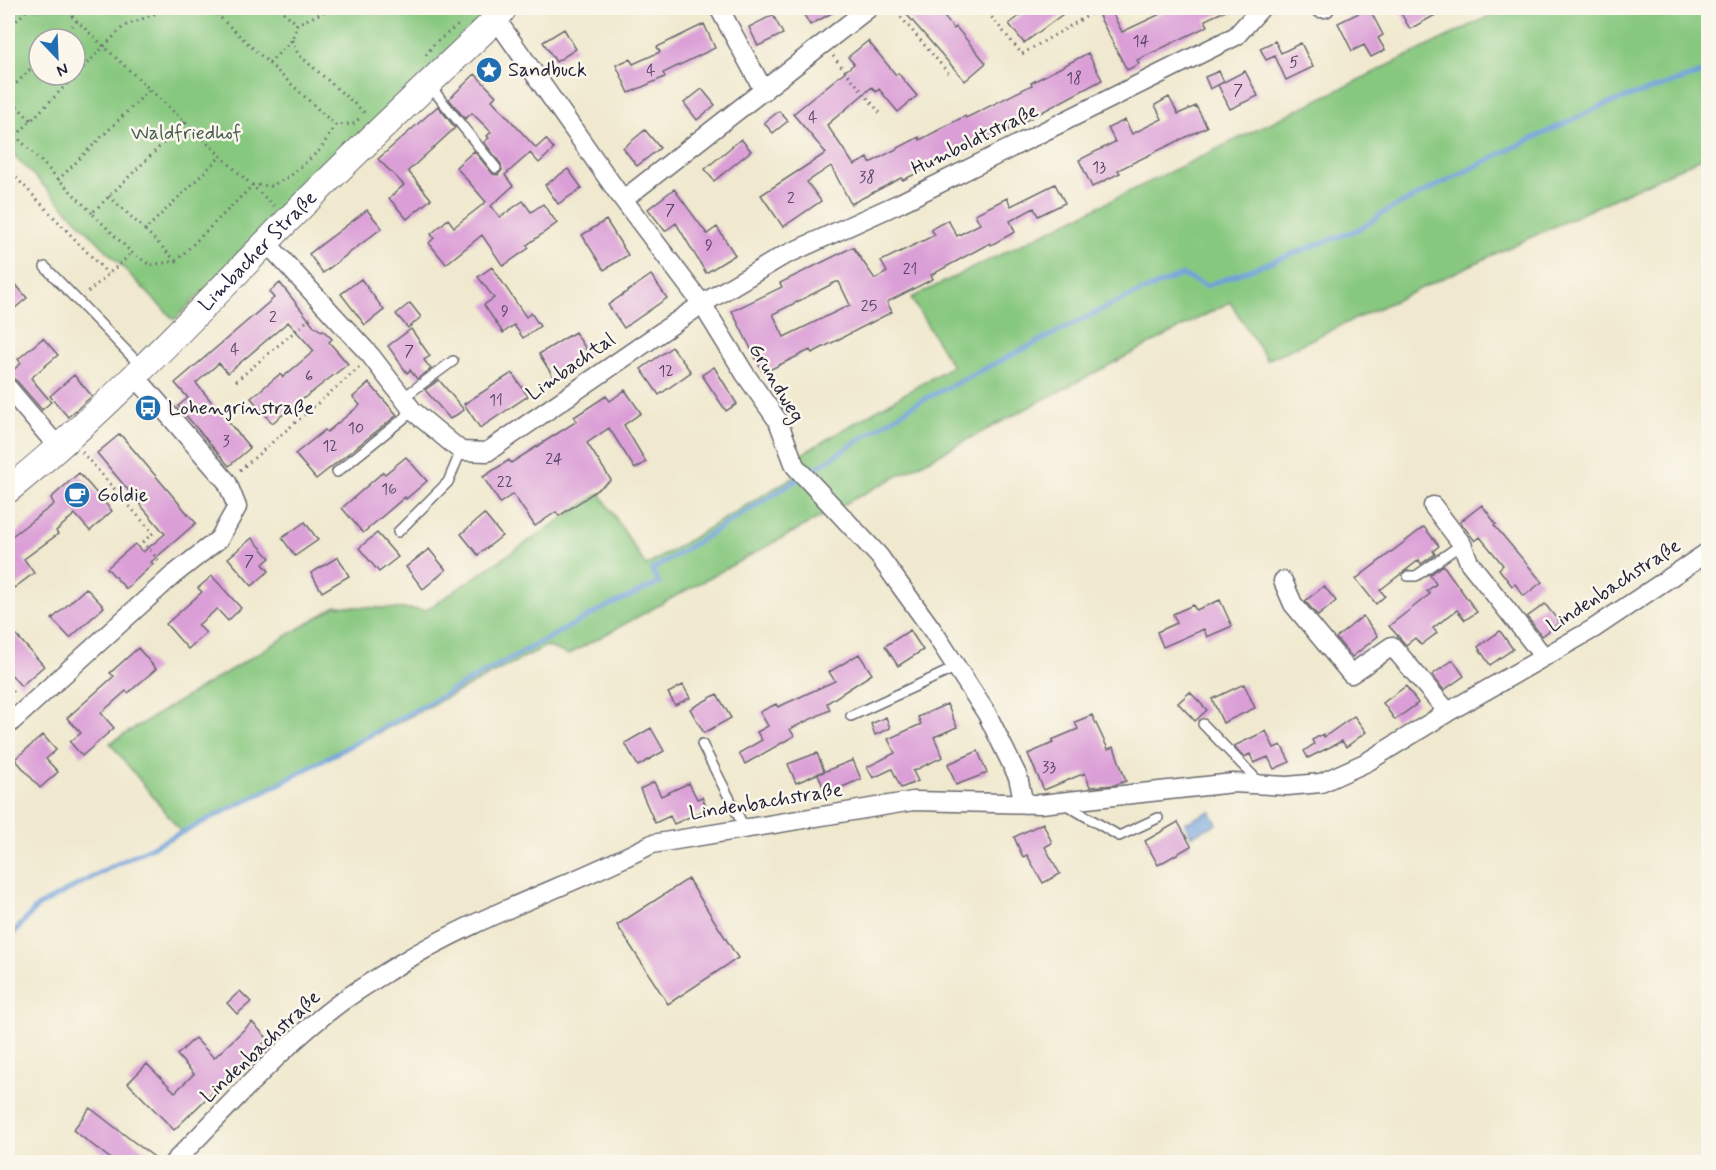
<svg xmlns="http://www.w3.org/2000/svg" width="1716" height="1170" viewBox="0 0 1716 1170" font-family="Mynerve,sans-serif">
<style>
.green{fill:#87c87f;stroke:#54755d;stroke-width:1.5;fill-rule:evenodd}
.water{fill:#6fa1da;stroke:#48628a;stroke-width:1.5}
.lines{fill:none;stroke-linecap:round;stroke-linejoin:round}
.stream{stroke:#6fa1da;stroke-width:5}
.building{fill:#db9fd7;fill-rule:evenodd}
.service-casing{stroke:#6a686f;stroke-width:12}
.minor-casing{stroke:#6a686f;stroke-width:21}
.secondary-casing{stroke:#6a686f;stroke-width:28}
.path{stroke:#6a686f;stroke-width:3;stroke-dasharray:1.5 4.5;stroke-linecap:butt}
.service{stroke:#fff;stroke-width:9}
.minor{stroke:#fff;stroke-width:18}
.secondary{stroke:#fff;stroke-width:26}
.labels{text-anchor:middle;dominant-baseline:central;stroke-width:5;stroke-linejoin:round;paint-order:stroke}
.number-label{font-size:16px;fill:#504162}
.poi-label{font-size:20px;fill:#22223b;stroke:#fbf7ec;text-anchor:start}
.park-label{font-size:20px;fill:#455c53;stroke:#fbf7ec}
.street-label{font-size:20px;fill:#22223b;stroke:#fbf7ec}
</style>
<rect width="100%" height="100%" fill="#fbf7ec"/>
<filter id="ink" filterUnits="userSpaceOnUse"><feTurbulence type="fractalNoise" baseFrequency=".0167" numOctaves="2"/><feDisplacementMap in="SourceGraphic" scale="12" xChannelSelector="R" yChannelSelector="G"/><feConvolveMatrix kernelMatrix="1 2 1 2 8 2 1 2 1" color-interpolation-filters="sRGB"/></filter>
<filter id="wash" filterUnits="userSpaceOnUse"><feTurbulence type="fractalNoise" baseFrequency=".008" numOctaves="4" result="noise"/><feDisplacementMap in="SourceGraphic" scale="24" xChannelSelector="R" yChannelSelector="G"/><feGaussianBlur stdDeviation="1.35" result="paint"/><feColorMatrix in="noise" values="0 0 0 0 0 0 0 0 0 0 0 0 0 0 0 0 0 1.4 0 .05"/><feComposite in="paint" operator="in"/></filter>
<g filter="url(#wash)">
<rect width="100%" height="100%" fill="#f0e9cf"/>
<path class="green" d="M8 8H492L174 320 8 149ZM39 39H75V75H39Z
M1506 8H1708V155L1267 360 1230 302 848 502 568 655 546 646 183 834 110 743 336 606 426 610 600 493 646 566 795 476 788 462 952 366 911 298Z"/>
<path class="water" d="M1210 811 1217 824 1191 836 1185 823Z"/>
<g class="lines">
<path class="stream" d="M810 472 915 404 1117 302 1182 275 1206 286 1362 228 1383 213 1506 151 1604 105 1708 71
M8 939 37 907 109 868 266 791 602 609 659 583 652 570 800 478"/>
</g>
<g id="blocks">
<path class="building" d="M800 8H841L810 25Z
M901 8H937L954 29 956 27 986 63 965 81Z
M1030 8H1071L1024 43 1009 24Z
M1173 8H1231L1205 20 1208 26 1137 60 1139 64 1127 70 1099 16 1111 10 1122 32Z
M1369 8 1383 35 1378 38 1385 50 1371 57 1364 45 1352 51 1338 23Z
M1398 8H1448L1410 29Z
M773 15 783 34 758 46 749 27Z
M704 24 715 48 663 73 665 77 629 93 616 65 630 59 633 64 660 52 657 47Z
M564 29 576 49 556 62 543 42Z
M868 41 896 75 898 73 917 96 898 112 879 89 876 92 872 87 827 125 854 165 868 158 870 163 919 137 920 140 965 116 966 118 1032 85 1031 83 1088 53 1102 80 999 135 998 133 952 158 951 156 903 180 901 178 851 204 831 166 807 182 821 201 783 227 761 195 826 153 793 114 854 64 848 57Z
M1275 41 1281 53 1301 43 1313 67 1286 80 1275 56 1266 60 1260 48Z
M1219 71 1224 82 1210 89 1205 77Z
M1245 71 1258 96 1230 109 1218 85Z
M475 74 496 96 492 100 536 148 546 139 554 149 539 163 530 153 505 175 513 186 491 206 500 217 523 201 531 212 543 204 557 223 527 245 529 248 503 266 482 235 446 264 429 243 434 238 431 234 448 219 454 227 486 202 456 167 474 151 493 174 498 175 502 170 501 164 484 142 489 138 487 136 491 132 472 113 465 119 449 99Z
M702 89 715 105 697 120 684 103Z
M1169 97 1178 114 1196 106 1207 127 1118 170 1120 173 1092 187 1079 160 1115 142 1108 128 1125 120 1132 134 1162 119 1155 105Z
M438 106 455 128 408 171 431 199 407 219 389 198 404 185 378 159Z
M779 111 788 121 773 133 764 123Z
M645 130 660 148 637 166 623 148Z
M741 139 751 151 714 181 705 169Z
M568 169 582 188 558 204 545 185Z
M1055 184 1065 203 1038 216 1034 208 1010 221 1015 232 991 245 990 243 931 275 933 279 887 302 892 312 812 353 810 350 763 373 732 311 782 287 780 283 853 247 875 279 887 272 881 261 935 235 931 229 948 220 957 236 980 224 975 214 1007 198 1011 206ZM836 282H839L850 305 784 337 773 314Z
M674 189 707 234 717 227 735 255 706 273 676 223 665 231 648 209Z
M367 210 382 228 323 273 309 254Z
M606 220 628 255 604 270 582 235Z
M492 267 526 317 531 313 540 326 523 338 514 325 503 333 484 305 494 298 478 277Z
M8 275 27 298 8 314Z
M651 275 667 298 624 328 608 305Z
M361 279 384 310 365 325 341 294Z
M280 283 314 326 321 331 323 330 332 339 329 342 348 364 272 423 251 398 280 374 283 377 314 351 288 322 228 373 219 363 196 383 250 448 229 466 178 406 188 398 175 383 274 298 269 292Z
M410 303 421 317 408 328 396 314Z
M411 329 430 356 424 360 431 369 417 379 410 370 407 373 388 346Z
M575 332 590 355 554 378 539 354Z
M43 338 58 355 31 378 51 402 42 410 17 381 8 375 21 363 18 359Z
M672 347 691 372 659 395 641 369Z
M714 367 737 404 726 411 702 375Z
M512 373 528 396 480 428 464 404Z
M74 375 92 396 68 417 50 396Z
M439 380 464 410 450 419 425 390Z
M369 383 397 415 316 479 295 454 325 430 327 432 360 405 353 397Z
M625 390 641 413 624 425 646 462 635 469 609 428 587 443 611 480 583 500 559 516 556 512 535 526 513 494 500 503 483 477 509 460 511 463 577 421 574 417 606 396 610 401Z
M120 434 188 514 186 516 188 514 196 523 151 562 153 564 126 589 107 568 135 544 143 552 165 534 97 453Z
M406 457 427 481 406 499 405 497 363 533 342 508 383 472 385 474Z
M79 473 112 511 90 531 75 514 56 531 58 534 24 559 34 573 14 588 8 579V539L54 504 51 498Z
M1482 505 1496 524 1494 525 1542 582 1524 596 1515 584 1512 586 1499 569 1503 565 1480 537 1475 541 1460 522Z
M484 514 502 536 478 555 461 534Z
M305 522 318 540 295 556 282 538Z
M1424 527 1439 546 1433 551 1435 554 1421 564 1419 560 1380 590 1385 596 1376 604 1356 579Z
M377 533 398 557 379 572 359 548Z
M252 538 270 558 263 564 269 571 252 586 228 558Z
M429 549 446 570 423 589 406 567Z
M338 557 349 576 322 592 311 573Z
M1443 565 1477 612 1465 620 1457 610 1433 628 1437 633 1421 645 1415 638 1406 645 1389 626 1430 594 1427 591 1436 584 1430 575Z
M212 576 241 608 228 621 217 609 198 625 206 633 188 649 166 624 202 592 198 588Z
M1324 586 1336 601 1318 616 1305 601Z
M86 588 104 607 70 638 52 619Z
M1220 600 1232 626 1207 637 1204 629 1163 647 1157 632 1177 623 1173 614 1193 605 1196 610Z
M1545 604 1560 623 1542 636 1527 617Z
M1363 616 1378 636 1352 657 1336 638Z
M910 630 923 650 898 666 885 646Z
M1500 631 1513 649 1490 665 1478 647Z
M16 635 44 666 21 686 8 671V641Z
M138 648 156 669 128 693 126 691 101 713 114 728 82 756 70 742 81 733 67 718 114 676 110 673Z
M859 654 872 674 827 703 830 710 790 729 794 736 745 764 739 753 762 740 757 732 768 726 760 712 776 704 778 707 835 681 829 672Z
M1453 660 1464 676 1444 690 1432 675Z
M1244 684 1255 708 1223 723 1212 699Z
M683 685 690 698 675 705 668 693Z
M1406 686 1418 703 1395 720 1383 703Z
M1190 692 1207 710 1195 721 1178 703Z
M717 694 731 718 704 733 690 709Z
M947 704 957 727 934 737 943 757 913 771 918 781 901 788 892 769 873 778 867 767 895 753 888 739 921 724 918 717Z
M1092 715 1108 749 1114 747 1126 781 1114 785 1090 787 1085 773 1044 790 1028 754 1053 743 1052 740 1078 729 1075 722Z
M1354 716 1366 732 1346 747 1342 741 1308 758 1304 751 1314 744 1312 740 1323 734 1324 737Z
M886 717 890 728 875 735 871 724Z
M651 728 664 751 638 766 625 743Z
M1266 731 1274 748 1281 745 1290 762 1274 769 1268 757 1254 763 1250 754 1244 757 1234 746Z
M43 735 56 750 46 759 58 772 40 788 15 759Z
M978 751 987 773 956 785 948 764Z
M817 753 824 771 796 783 788 764Z
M853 760 861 779 826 794 818 774Z
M654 782 661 796 689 783 697 799 702 797 707 809 674 824 670 816 655 823 640 789Z
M1178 822 1191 846 1158 865 1145 841Z
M1043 823 1052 843 1045 847 1060 874 1043 883 1027 855 1023 857 1014 837Z
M688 879 738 958 668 1004 617 925Z
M240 991 251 1002 237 1014 227 1003Z
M252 1022 268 1039 174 1130 128 1083 147 1064 175 1092 194 1074 177 1055 195 1038 214 1058Z
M90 1108 134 1142 161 1162H115L73 1130Z"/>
</g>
</g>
<g filter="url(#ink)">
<use href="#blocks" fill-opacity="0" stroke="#6a686f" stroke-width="1.5"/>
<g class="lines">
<defs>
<path id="service" d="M430 86 496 168
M45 267 141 366
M404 397 453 361
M337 472 413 411
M398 532 448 482 461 451
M1408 576H1416L1462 544
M851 716 957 667
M1203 724 1260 783
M702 744 745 829
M1065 804 1119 836 1158 818"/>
<path id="minor" d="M719 8 764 91
M1320 8H1325
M496 19 616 190 702 304 745 374 778 421 795 466 879 556 933 631 987 714 1018 777 1024 804
M624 199 869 8
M266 242 371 356 413 411 461 451 487 452 702 304 781 257 900 203 1236 36 1261 8
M8 388 58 447
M1433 506 1462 544 1469 562 1544 657
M1283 581 1293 604 1351 674 1392 646 1448 712
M8 725 172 576 219 539 237 507 227 482 135 376
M174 1162C226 1110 281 1046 341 1002 359 989 379 977 398 965 478 915 569 887 652 844L913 801 1041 804 1233 783 1287 786 1321 783 1367 762 1448 712 1593 629 1708 552"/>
<g id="secondary">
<path id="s1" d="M8 490C108 409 196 314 286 222 354 153 426 87 496 19L504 8"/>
</g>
</defs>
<use href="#service" class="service-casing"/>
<use href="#minor" class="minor-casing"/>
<use href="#secondary" class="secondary-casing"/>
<path class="path" d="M63 8 274 206
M279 8 297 24
M893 8 950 75
M984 8 1022 54 1101 8
M468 17 472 8
M8 29 29 8
M59 39 77 21
M292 40 298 54 366 114
M426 55 435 43 458 25
M833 56 880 113
M269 63 292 40 297 24 333 8
M8 92 39 60
M8 98 32 121
M185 122 92 213 132 253 150 265 176 261 253 185 271 186 290 176 321 149 335 125 210 8
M335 125 353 124 359 119
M8 169 108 274
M58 180 150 89
M109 196 145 230
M92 213 16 136 124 26 157 13 164 8
M176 261 145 230 221 156
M88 292 132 253
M236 381 313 316
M82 452 153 533 143 542 161 563
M240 470 360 367
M8 687 16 696"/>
<use href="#service" class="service"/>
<use href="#minor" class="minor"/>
<use href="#secondary" class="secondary"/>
</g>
</g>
<defs>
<symbol id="sight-disc" viewBox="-11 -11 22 22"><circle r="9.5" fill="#1f6fb2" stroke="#fbf7ec"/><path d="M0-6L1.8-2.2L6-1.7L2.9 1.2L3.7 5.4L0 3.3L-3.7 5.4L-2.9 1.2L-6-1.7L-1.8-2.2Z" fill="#fff"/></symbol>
<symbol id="bus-disc" viewBox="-11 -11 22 22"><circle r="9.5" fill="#1f6fb2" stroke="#fbf7ec"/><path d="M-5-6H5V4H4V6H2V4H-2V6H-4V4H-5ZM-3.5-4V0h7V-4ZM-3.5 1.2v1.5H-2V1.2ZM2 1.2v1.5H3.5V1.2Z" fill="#fff"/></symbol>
<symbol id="cafe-disc" viewBox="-11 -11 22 22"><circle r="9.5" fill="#1f6fb2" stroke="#fbf7ec"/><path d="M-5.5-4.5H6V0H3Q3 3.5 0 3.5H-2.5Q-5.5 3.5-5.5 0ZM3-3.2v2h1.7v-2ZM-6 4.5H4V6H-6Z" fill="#fff"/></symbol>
</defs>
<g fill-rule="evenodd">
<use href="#sight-disc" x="474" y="55" width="30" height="30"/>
<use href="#bus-disc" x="133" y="393" width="30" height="30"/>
<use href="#cafe-disc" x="62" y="480" width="30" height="30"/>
</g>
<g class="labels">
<g class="number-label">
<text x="1141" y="41">14</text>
<text x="1294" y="62">5</text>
<text x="651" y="70">4</text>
<text x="1074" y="78">18</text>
<text x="1238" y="90">7</text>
<text x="813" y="117">4</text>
<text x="1099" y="167">13</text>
<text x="867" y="177">38</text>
<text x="791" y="198">2</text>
<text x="670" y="210">7</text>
<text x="709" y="245">9</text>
<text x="910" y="269">21</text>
<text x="869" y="306">25</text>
<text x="505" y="311">9</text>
<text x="273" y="317">2</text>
<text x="235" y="349">4</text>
<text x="409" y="351">7</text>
<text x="666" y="371">12</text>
<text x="309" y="376">6</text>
<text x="496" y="400">11</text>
<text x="356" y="428">10</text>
<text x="226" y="441">3</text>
<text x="330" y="446">12</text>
<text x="554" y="459">24</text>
<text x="505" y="482">22</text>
<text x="389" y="489">16</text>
<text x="249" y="561">7</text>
<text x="1049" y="767">33</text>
</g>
<g class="poi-label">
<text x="508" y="70">Sandbuck</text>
<text x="168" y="408">Lohengrinstraße</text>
<text x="97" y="495">Goldie</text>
</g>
<g class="park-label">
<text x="186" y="133">Waldfriedhof</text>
</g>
<g class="street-label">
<text transform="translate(975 140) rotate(-26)">Humboldtstraße</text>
<text stroke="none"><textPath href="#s1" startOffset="346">Limbacher Straße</textPath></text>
<text transform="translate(571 367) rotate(-35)">Limbachtal</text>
<text transform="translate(776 383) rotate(59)">Grundweg</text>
<text transform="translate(1614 586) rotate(-33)">Lindenbachstraße</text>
<text transform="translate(766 802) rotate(-9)">Lindenbachstraße</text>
<text transform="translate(261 1047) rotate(-43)">Lindenbachstraße</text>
</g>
</g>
<rect width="1716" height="1170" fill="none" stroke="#fbf7ec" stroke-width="30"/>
<g transform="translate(57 57) rotate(157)"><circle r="28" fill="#fbf7ec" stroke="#a4a2a5" stroke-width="1.5"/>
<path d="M0-4.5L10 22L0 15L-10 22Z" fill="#1f6fb2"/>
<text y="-9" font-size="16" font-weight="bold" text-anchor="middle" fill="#22223b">N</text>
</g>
</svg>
